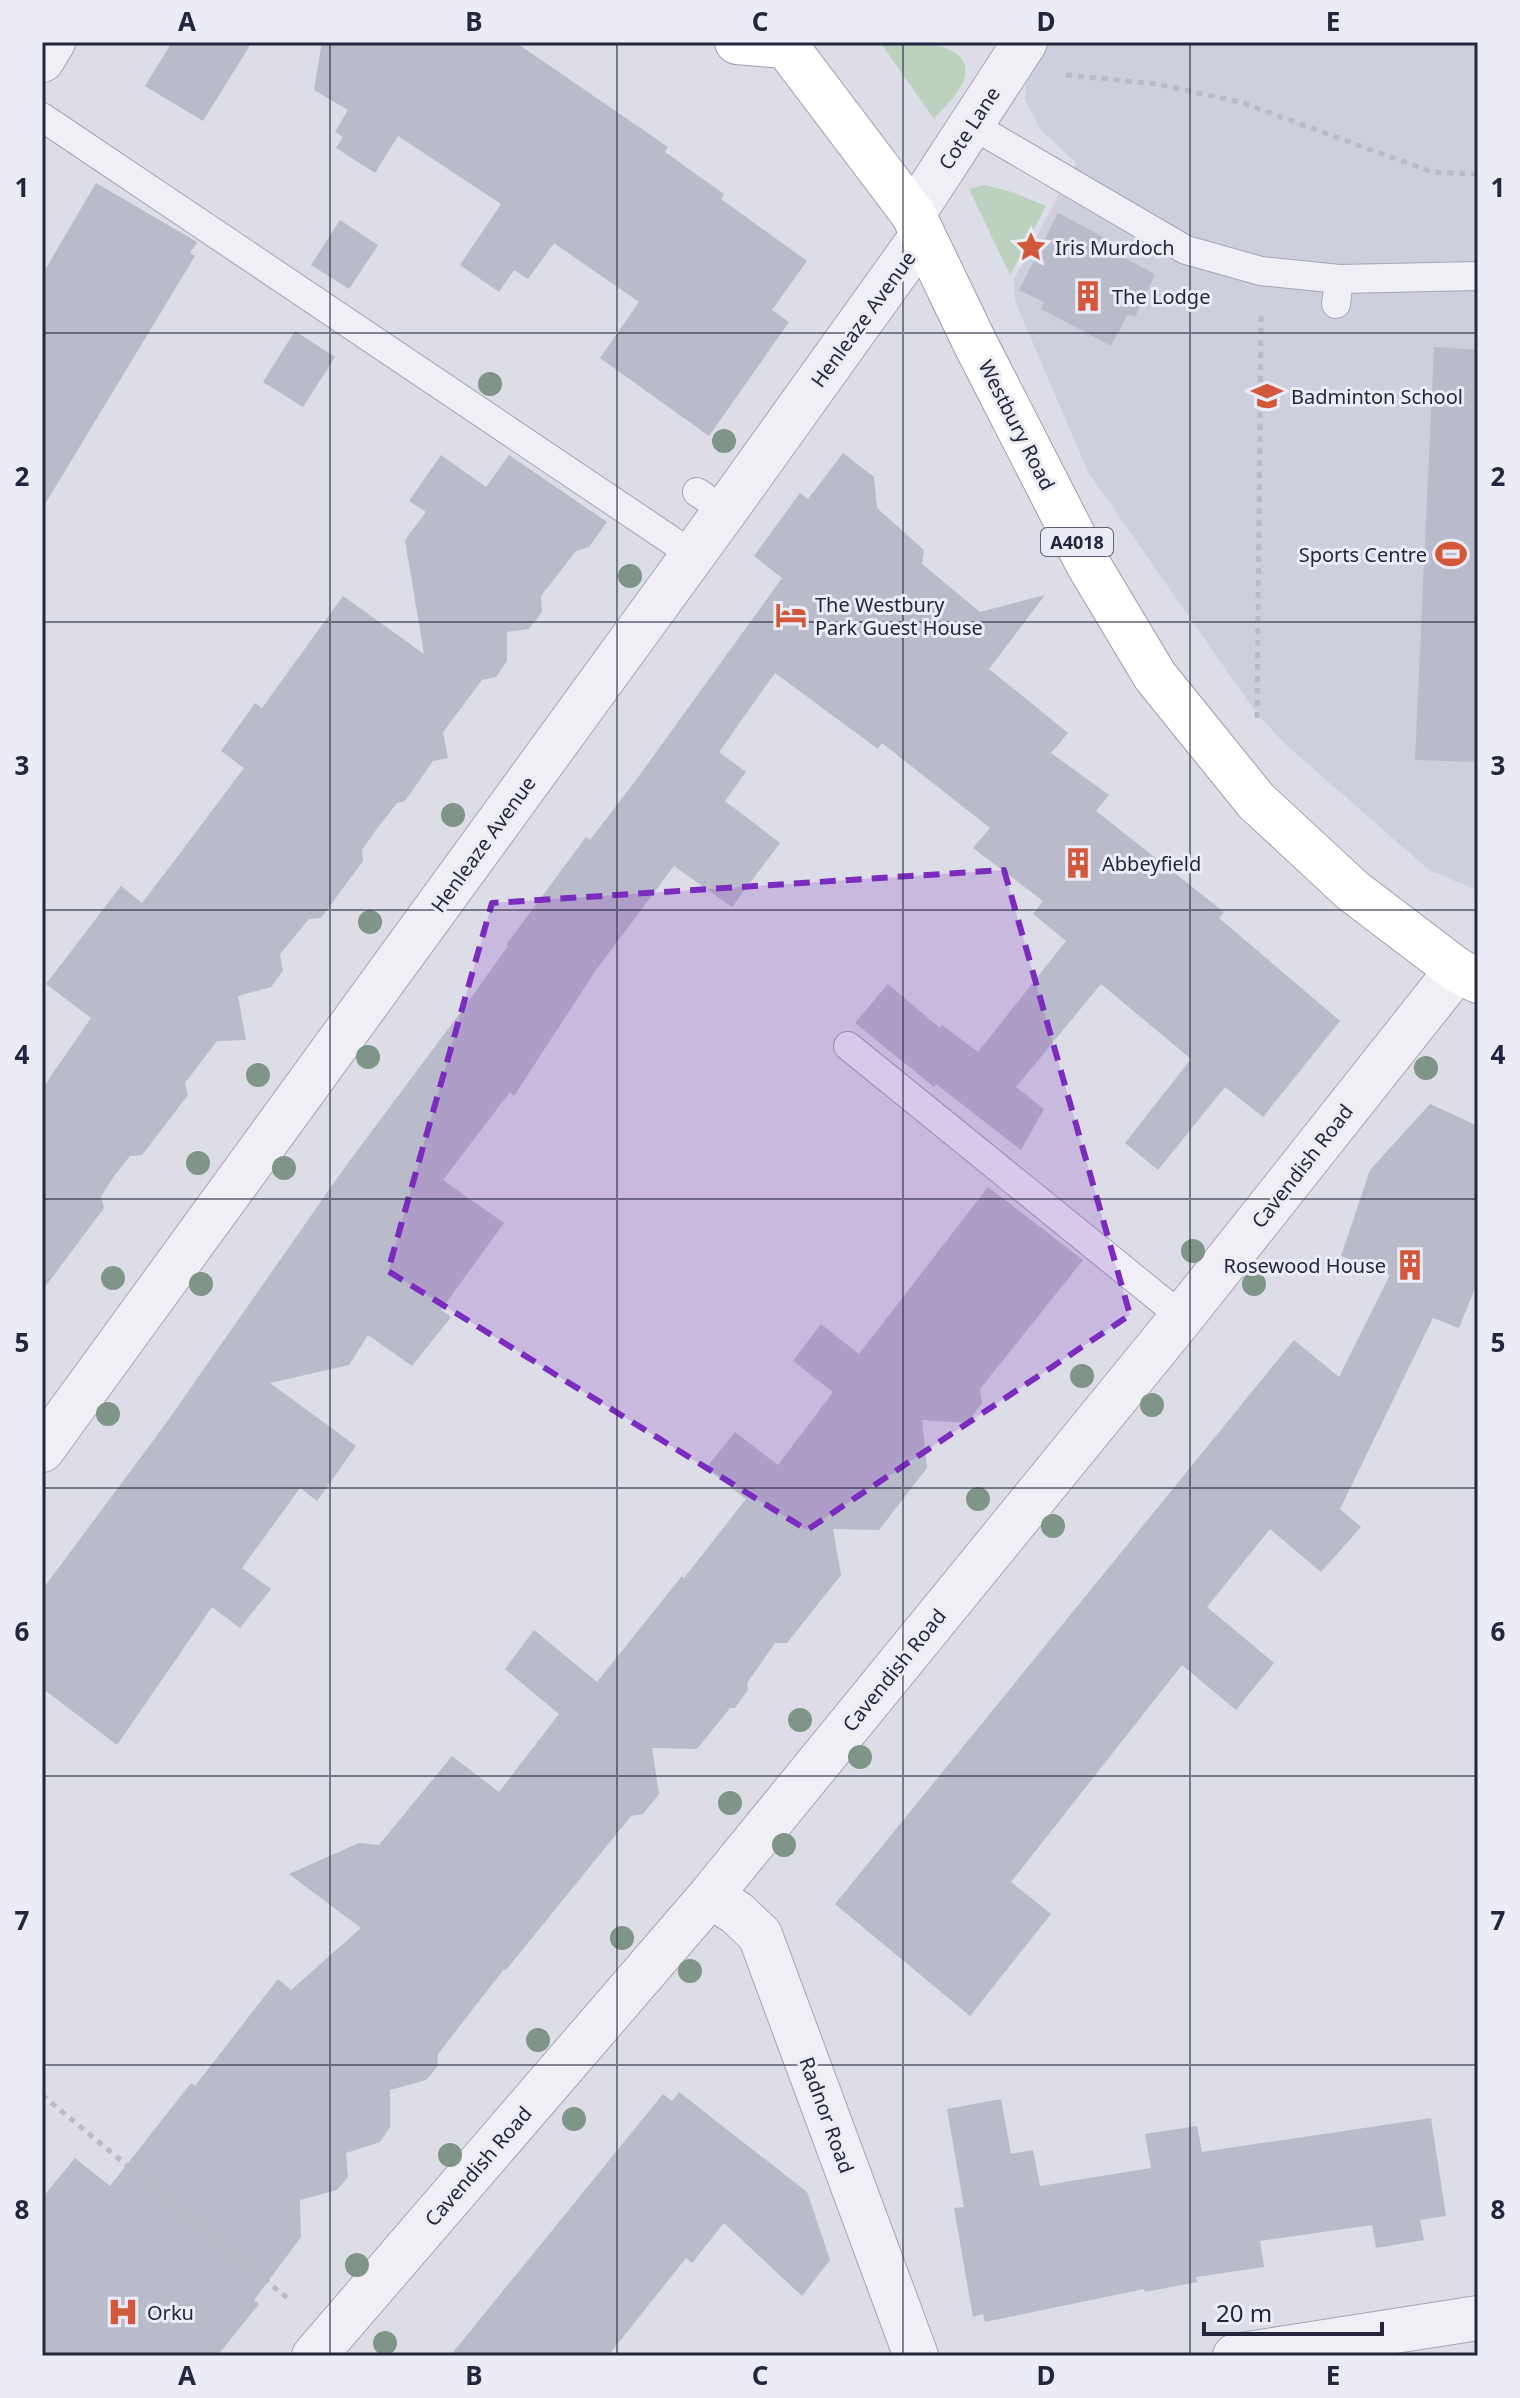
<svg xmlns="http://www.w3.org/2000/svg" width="1520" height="2398" viewBox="0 0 1520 2398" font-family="'Noto Sans',sans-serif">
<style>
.built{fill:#cecfdc}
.green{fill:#bdd1bf}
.building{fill:#b9baca}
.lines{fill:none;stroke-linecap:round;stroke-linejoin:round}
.service-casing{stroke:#a5a6b4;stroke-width:30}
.minor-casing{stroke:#a5a6b4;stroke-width:46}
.primary-casing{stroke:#9b9cb3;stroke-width:46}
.path{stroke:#babbc5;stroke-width:5;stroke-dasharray:6 6;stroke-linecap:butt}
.service{stroke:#efeff5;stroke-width:28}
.minor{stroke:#efeff5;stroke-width:44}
.primary{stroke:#fff;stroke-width:44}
.tree{fill:#7e9587}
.marked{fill:#7b2cbf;fill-opacity:0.2;stroke:#7b2cbf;stroke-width:6;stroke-dasharray:16 10;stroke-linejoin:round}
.grid{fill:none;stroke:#25263e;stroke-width:2;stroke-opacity:0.55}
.labels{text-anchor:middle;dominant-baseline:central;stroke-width:6;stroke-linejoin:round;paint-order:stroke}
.shield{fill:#ebecf5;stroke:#606175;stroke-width:2}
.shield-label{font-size:18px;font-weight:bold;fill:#25263e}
.street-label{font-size:20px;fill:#25263e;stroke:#ebecf5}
.poi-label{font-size:20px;fill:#25263e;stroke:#ebecf5;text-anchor:start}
.neatline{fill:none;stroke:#25263e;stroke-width:3}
.grid-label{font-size:26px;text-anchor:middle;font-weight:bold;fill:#25263e}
</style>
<rect width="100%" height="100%" fill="#dcdde7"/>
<path class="built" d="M1052 42H1478V891L1429 870 1285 744 1257 714 1088 472 1015 301 1014 279 1076 163 1041 130 1025 100 1026 71 1046 46Z"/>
<path class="green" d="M880 42C903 42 977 38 964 79 960 93 943 108 934 119Z
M985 185 1012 192 1046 206 1010 275 969 189Z"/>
<path class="building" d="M172 42H252L203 121 145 86Z
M322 42H515L668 147 665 152 724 194 721 199 807 261 772 310 789 322 709 436 600 358 639 302 554 243 528 279 514 270 499 292 460 265 501 204 398 136 375 173 336 148 343 137 335 132 348 110 314 90Z
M96 183 197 242 190 253 195 256 42 509V275Z
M1058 213 1124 248 1119 255 1155 274 1135 317 1128 314 1111 346 1041 309 1044 302 1019 290Z
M340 220 378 245 349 289 311 265Z
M295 331 335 357 303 407 263 382Z
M1434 347 1478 350V762L1415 760Z
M843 453 874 477 877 508 924 550 922 564 980 612 1045 595 989 669 1068 733 1051 753 1109 795 1096 811 1224 912 1219 918 1340 1021 1263 1117 1225 1087 1158 1170 1125 1143 1191 1059 1101 984 1016 1087 1044 1109 1021 1150 936 1084 934 1087 855 1023 888 984 940 1028 942 1025 978 1052 1066 941 1033 914 1043 901 973 848 990 828 882 743 878 749 775 673 719 752 746 772 725 801 780 843 732 907 674 866 596 970 514 1096 510 1092 443 1180 504 1223 441 1310 451 1317 412 1366 368 1335 349 1365 270 1383 356 1446 317 1501 300 1488 242 1568 271 1589 240 1628 212 1607 117 1745 42 1688V1590L164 1426 345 1167 460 1013 508 946 506 945 586 837 590 840 636 780 782 578 754 556 800 493 808 499Z
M441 455 486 487 509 455 607 522 589 547 576 551 541 596 542 612 529 629 507 632V661L496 677 482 680 443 732 448 758 433 761 405 801 397 803 376 830 362 850 363 861 321 918 309 919 280 954 283 971 271 987 238 996 246 1040 217 1041 185 1083 188 1095 142 1155 130 1156 114 1176 101 1197 104 1208 42 1291V1089L91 1018 46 984 121 886 142 903 178 856 244 768 221 751 255 703 262 708 343 596 424 654 405 540 426 512 409 501Z
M1430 1104 1478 1126V1281L1459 1328 1433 1318 1340 1509 1361 1527 1321 1572 1270 1529 1207 1607 1274 1663 1236 1710 1182 1665 1011 1882 1051 1914 970 2016 835 1904 1294 1340 1339 1377 1390 1275 1341 1256 1370 1170Z
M988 1187 1083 1260 980 1389 982 1403 967 1423 922 1420 927 1468 879 1530 833 1529 841 1575 787 1643H775L747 1683 748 1690 735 1708H730L697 1749 652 1748 659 1794 643 1814 631 1816 506 1970 504 1969 438 2054 437 2067 426 2080 390 2090V2127L380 2142 346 2153 348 2177 337 2190 300 2200 301 2237 254 2300 259 2304 217 2356H42V2198L75 2158 110 2186 191 2083 195 2086 278 1979 291 1990 361 1928 289 1874 359 1843 379 1845 452 1756 499 1792 559 1714 505 1669 534 1630 597 1682 682 1576 684 1578 746 1499 706 1468 735 1432 778 1465 833 1392 793 1361 821 1324 859 1354Z
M679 2092 807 2192 830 2260 802 2296 724 2223 692 2263 686 2258 608 2356H450L663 2094 672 2101Z
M1001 2099 1011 2154 1033 2150 1040 2186 1151 2168 1145 2134 1197 2126 1202 2152 1431 2118 1446 2216 1420 2220 1424 2240 1376 2248 1372 2225 1260 2241 1264 2267 1196 2277 1197 2282 1145 2292 1144 2289 985 2322 983 2314 973 2317 954 2208 964 2207 947 2109Z"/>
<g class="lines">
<defs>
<path id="service" d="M42 117 693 555
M972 125 1186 250 1261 271 1339 279 1478 276
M1336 304 1339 279
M697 492 725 511
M848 1046 1182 1317"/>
<path id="minor" d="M42 60 53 42
M913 214 1025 42
M42 1450 725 511 922 236
M710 1896 737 1913 760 1935 916 2356
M314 2356 710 1896 1182 1317 1457 970
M1235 2356 1478 2318"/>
<path id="primary" d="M737 42 784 46
M783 42 913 214 975 343 1088 564 1155 676 1256 801 1353 891 1457 970 1478 981"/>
</defs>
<use href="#service" class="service-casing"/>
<use href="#minor" class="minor-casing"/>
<use href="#primary" class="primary-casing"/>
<path class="path" d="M1066 75 1157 84 1240 102 1432 172 1478 174
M1257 718 1261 316
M42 2095 291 2301"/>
<use href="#service" class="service"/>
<use href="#minor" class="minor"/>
<use href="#primary" class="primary"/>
</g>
<g class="tree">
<circle cx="490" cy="384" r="12"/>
<circle cx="724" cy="441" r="12"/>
<circle cx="630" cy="576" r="12"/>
<circle cx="453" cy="815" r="12"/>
<circle cx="370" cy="922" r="12"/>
<circle cx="368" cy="1057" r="12"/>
<circle cx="1426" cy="1068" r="12"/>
<circle cx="258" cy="1075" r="12"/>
<circle cx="198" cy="1163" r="12"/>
<circle cx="284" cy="1168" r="12"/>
<circle cx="1193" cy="1251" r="12"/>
<circle cx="113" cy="1278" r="12"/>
<circle cx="201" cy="1284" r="12"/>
<circle cx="1254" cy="1284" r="12"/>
<circle cx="1082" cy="1376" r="12"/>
<circle cx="1152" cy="1405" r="12"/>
<circle cx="108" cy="1414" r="12"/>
<circle cx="978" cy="1499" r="12"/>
<circle cx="1053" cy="1526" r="12"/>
<circle cx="800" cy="1720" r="12"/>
<circle cx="860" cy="1757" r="12"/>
<circle cx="730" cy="1803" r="12"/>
<circle cx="784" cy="1845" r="12"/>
<circle cx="622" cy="1938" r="12"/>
<circle cx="690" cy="1971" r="12"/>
<circle cx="538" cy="2040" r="12"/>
<circle cx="574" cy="2119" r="12"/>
<circle cx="450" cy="2155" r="12"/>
<circle cx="357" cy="2265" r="12"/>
<circle cx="385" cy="2343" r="12"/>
</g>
<path class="marked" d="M1004 870 1130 1315 807 1530 388 1271 492 903Z"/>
<path class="grid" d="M330 42V2356M617 42V2356M903 42V2356M1190 42V2356M42 333H1478M42 622H1478M42 910H1478M42 1199H1478M42 1488H1478M42 1776H1478M42 2065H1478"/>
<defs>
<symbol id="sight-bare" viewBox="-9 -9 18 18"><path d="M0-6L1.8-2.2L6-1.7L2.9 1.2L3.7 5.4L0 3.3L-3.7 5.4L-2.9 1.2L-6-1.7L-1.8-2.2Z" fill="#d3573a" stroke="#ebecf5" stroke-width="2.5" paint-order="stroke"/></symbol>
<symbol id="building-bare" viewBox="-9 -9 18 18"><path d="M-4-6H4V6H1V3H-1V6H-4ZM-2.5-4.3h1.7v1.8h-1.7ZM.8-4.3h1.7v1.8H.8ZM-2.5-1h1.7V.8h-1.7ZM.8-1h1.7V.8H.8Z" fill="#d3573a" stroke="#ebecf5" stroke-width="2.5" paint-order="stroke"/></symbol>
<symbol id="school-bare" viewBox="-9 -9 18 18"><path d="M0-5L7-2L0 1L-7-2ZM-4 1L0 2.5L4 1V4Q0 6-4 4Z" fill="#d3573a" stroke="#ebecf5" stroke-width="2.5" paint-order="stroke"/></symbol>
<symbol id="stadium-bare" viewBox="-9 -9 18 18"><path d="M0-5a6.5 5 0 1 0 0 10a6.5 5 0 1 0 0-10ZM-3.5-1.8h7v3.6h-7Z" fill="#d3573a" stroke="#ebecf5" stroke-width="2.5" paint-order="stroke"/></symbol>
<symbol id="hotel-bare" viewBox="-9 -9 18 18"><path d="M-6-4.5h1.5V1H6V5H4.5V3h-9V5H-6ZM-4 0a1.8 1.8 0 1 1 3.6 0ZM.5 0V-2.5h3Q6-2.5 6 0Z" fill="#d3573a" stroke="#ebecf5" stroke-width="2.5" paint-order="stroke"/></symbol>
<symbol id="hospital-bare" viewBox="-9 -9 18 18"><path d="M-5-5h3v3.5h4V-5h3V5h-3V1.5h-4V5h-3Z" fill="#d3573a" stroke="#ebecf5" stroke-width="2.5" paint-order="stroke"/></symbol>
</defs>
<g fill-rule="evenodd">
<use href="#sight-bare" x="1009" y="225" width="44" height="44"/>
<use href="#building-bare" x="1066" y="274" width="44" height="44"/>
<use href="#school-bare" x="1245" y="374" width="44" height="44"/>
<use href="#stadium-bare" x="1429" y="532" width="44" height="44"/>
<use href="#hotel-bare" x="769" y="593" width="44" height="44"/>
<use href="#building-bare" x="1056" y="841" width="44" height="44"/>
<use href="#building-bare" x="1388" y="1243" width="44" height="44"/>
<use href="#hospital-bare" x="101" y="2290" width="44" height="44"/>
</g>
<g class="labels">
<rect class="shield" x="1041" y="528" width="72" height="28" rx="6"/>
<g class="shield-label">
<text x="1077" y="542">A4018</text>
</g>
<g class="street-label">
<text transform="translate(969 128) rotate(-57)">Cote Lane</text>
<text transform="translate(863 319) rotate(-54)">Henleaze Avenue</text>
<text transform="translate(1017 425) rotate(63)">Westbury Road</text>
<text transform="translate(483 844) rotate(-54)">Henleaze Avenue</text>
<text transform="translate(1302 1166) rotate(-52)">Cavendish Road</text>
<text transform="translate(894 1670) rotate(-51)">Cavendish Road</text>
<text transform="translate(827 2115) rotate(70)">Radnor Road</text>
<text transform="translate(478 2166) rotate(-49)">Cavendish Road</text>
</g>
<g class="poi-label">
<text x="1055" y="247">Iris Murdoch</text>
<text x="1112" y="296">The Lodge</text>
<text x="1291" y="396">Badminton School</text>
<text x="1427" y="554" text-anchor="end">Sports Centre</text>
<text x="815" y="604">The Westbury<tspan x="815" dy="23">Park Guest House</tspan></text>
<text x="1102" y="863">Abbeyfield</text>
<text x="1386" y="1265" text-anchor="end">Rosewood House</text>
<text x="147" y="2312">Orku</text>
</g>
</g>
<rect width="1520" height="2398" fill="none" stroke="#ebecf5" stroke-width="88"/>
<path d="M1204 2322v12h178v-12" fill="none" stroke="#25263e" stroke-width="4"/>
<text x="1216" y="2322" font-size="24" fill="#25263e" stroke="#ebecf5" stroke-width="6" paint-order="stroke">20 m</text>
<rect x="44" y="44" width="1432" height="2310" class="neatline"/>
<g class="grid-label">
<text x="187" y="31">A</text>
<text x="474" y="31">B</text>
<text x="760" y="31">C</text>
<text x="1046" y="31">D</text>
<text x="1333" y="31">E</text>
<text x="22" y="197">1</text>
<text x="1498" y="197">1</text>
<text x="22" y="486">2</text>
<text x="1498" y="486">2</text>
<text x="22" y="775">3</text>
<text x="1498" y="775">3</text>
<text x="22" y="1064">4</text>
<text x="1498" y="1064">4</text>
<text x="22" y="1352">5</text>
<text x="1498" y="1352">5</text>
<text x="22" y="1641">6</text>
<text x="1498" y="1641">6</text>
<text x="22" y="1930">7</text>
<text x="1498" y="1930">7</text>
<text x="22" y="2219">8</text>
<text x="1498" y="2219">8</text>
<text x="187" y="2385">A</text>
<text x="474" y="2385">B</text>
<text x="760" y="2385">C</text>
<text x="1046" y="2385">D</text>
<text x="1333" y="2385">E</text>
</g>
</svg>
